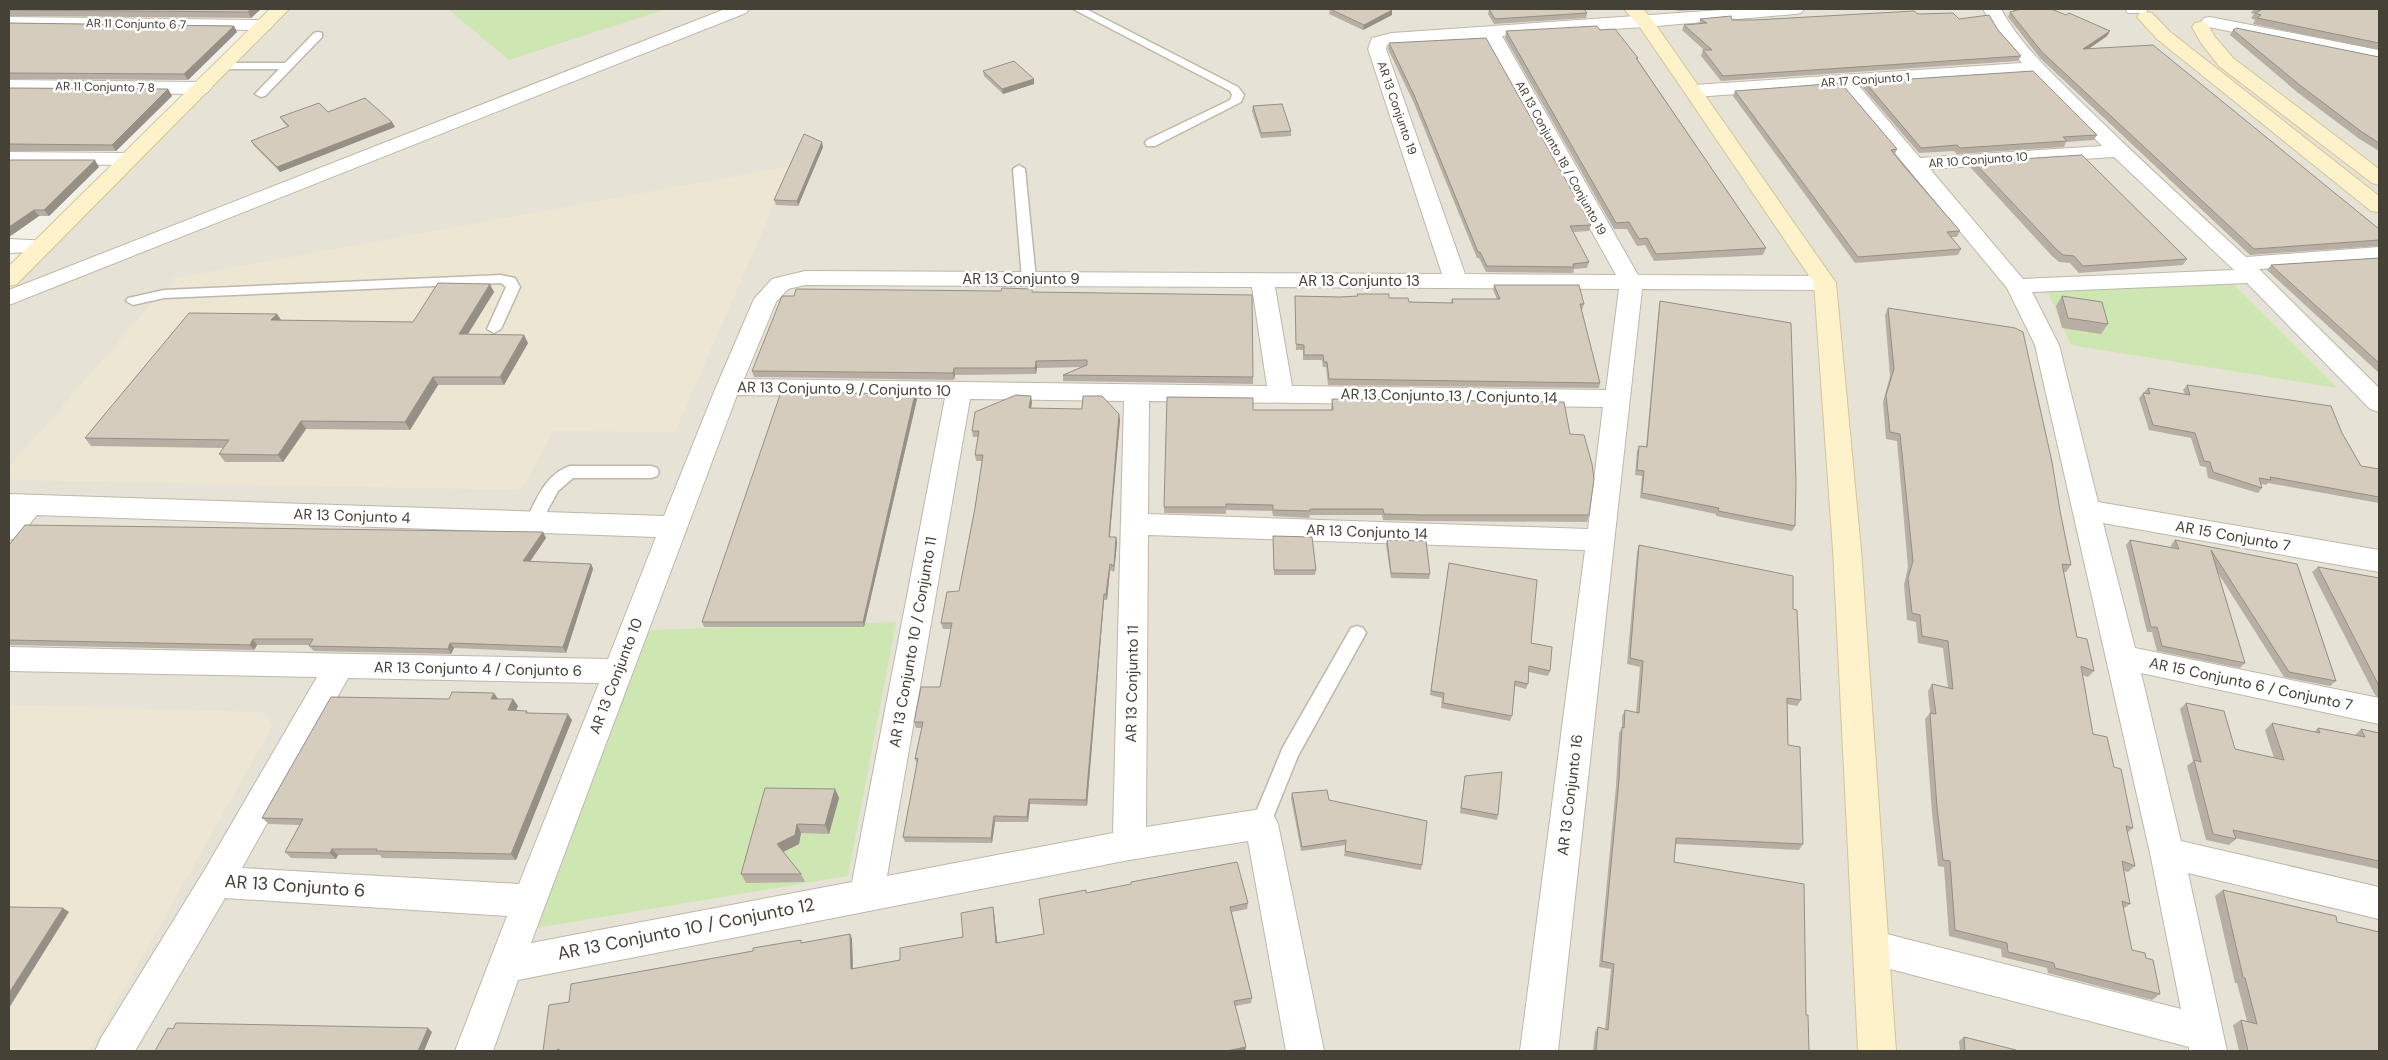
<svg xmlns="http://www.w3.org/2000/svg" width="2388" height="1060" viewBox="0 0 2388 1060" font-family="'DM Sans',sans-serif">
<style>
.residential{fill:#e7e2d6}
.education{fill:#ece6d2}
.green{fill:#cde6b2}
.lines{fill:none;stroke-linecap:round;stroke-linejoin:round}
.lane-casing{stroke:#beb8ab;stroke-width:3}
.street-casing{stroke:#beb8ab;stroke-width:2}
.secondary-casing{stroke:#d2c599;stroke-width:2}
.lane{fill:#fff;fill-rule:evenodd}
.street{fill:#fff;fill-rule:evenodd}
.secondary{fill:#fdf2c9;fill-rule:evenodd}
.wall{fill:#b7afa3}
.shaded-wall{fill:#958f85}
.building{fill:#d5ccbe;stroke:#958f85}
.labels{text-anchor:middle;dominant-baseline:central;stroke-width:5;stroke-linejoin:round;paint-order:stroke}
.far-street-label{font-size:12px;fill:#464137;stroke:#fff}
.street-label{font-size:15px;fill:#464137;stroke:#fff}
.near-street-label{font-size:18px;fill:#464137;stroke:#fff}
</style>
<rect width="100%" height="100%" fill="#f3f0e8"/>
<path class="residential" d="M280 9H2379V1051H9V279Z"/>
<path class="education" d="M791 166 675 432 554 431 521 490 9 480V467L174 278Z
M9 705 262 712 273 725 89 1051H9Z"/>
<path class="green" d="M448 9H666L509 60Z
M2233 284 2337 388 2071 345 2047 290Z
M896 622 848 876 536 928 650 630Z"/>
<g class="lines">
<defs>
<path id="lane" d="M1073 9H1086L1238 87 1244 95 1241 102 1155 146H1147L1145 143 1147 140 1230 100 1232 95 1230 91Z
M318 32 322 33V37L265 96 261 97 255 94 279 69H223L217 66 223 63H285L314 33Z
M1019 165 1025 169 1036 279 1029 283 1022 279 1013 169Z
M501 275 515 278 520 287 501 329 494 333 487 329 506 287 501 283 164 298 133 305 126 301 128 298 164 290Z
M570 466H651L657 468 659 472 657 476 651 478H573L558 491 539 526 533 528 527 526 525 522C536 501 545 474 570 466Z
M1357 626 1363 628 1366 633 1298 756 1268 830 1261 833 1254 830 1251 824 1283 747 1351 628Z"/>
<path id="street" d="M725 9H749L746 13 9 305V290Z
M1736 9H1804L1801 13 1795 14 1645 27 1502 36 1638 275 1825 276 1833 278 1836 283 1833 288 1825 290 1642 289 1558 1051H1520L1585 550 1148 535 1146 827 1261 809 1273 814 1278 824 1324 1051H1286L1248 841 1129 860 518 980 493 1051H455L507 916 225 898 135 1051H95L101 1038 204 871 317 677 9 671V647L608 659 656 537 37 515 19 537 9 540V494L664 516 716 387 754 299 772 279 805 271 1442 274 1368 49 1372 38 1392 33ZM1484 38 1616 275 1465 274 1386 49 1387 45 1393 43ZM805 285 1252 287 1267 386 744 379 776 302 788 289ZM1275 287 1619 289 1606 390 1292 386ZM737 395 945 398 852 882 531 943ZM970 399 1124 401 1113 833 887 876ZM1149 401 1603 407 1588 529 1148 514ZM348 678 599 683 519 884 242 868Z
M1983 9H2001C2021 46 2053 74 2082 103 2136 156 2191 206 2246 257L2379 247V261L2259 269 2379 388V412L2370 409 2247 283 2032 292 2059 345 2098 502 2379 550V572L2103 523 2135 648 2379 698V724L2141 673 2181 841 2379 887V919L2188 873 2227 1051H2189V1047L1871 964 1859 959 1853 947 1859 935 1871 930 2181 1009 2150 853 2035 345 2007 288 1840 87 1694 97 1687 95 1684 91 1687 87 1694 85 2022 63 1997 34ZM2031 74 2102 146 1920 158 1859 86ZM2114 157 2234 270 2023 279 1930 169Z
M2125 9H2148L2145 13H2128Z
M9 17 264 20 270 21 273 25 270 29 264 30 9 27Z
M2210 17 2379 50V62L2204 26 2201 22 2204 18Z
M9 80 201 82 208 84 211 88 208 92 201 94 9 92Z
M9 152 129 153 136 155 139 159 136 163 129 165 9 164Z
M9 239 50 241 53 246 50 251 9 253Z"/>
<path id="secondary" d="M270 9H289L17 284 9 286V266Z
M1624 9H1643L1651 18 1836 283 1861 550 1896 1051H1858L1833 550 1814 283 1685 93 1639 26Z
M2146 12 2152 13 2169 31 2379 196V212L2371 211 2157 39 2137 17 2140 13Z
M2201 22 2207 23 2215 37 2233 58 2379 169V185L2372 183 2219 66 2201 43 2192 27 2195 23Z"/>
</defs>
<use href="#lane" class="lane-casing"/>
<use href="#street" class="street-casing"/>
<use href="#secondary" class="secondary-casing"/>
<use href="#lane" class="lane"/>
<use href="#street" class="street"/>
<use href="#secondary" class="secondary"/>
</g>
<path class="wall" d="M9 9H261L251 18 9 16Z
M1330 9 1392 15 1363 30 1329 14Z
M1489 9 1587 13 1586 18 1494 24 1488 14Z
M1674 9H1714L1678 11Z
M2254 9H2379V50L2253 24 2255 20 2251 18 2254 14 2251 13Z
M2010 12 2110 31 2107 36 2088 49 2379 229V246L2250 255 2040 58 2008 17Z
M1918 14 1959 19 1998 30 2021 56 2018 61 1721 81 1701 56 1703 50H1704L1682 30 1684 25 1699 24 1700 19 1754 20Z
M9 23 234 26 237 32 188 80 9 79Z
M1600 30 1638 58V60L1766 248 1763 255 1654 261 1645 245 1637 246 1627 229H1614L1505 38 1506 31Z
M2233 30 2379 57V151L2358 138 2297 92 2230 35Z
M1389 43 1591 225 1589 231 1573 232 1589 262 1587 268 1574 269 1573 273 1486 272 1479 258H1477L1413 101 1388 49Z
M983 71 1034 79V84L1003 94 984 76Z
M1865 82 2097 135 2094 140 2066 142 2064 147 1957 154 1954 151 1919 153 1863 88Z
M9 88 168 89 172 96 116 151H9Z
M1735 91 1897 149 1895 154 1960 231 1957 237H1951L1961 249 1958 255 1855 263 1733 96Z
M1253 106 1291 131V136L1261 138 1252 111Z
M328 112 392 122 395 127 280 172 254 146 251 141 288 127 283 122 280 117Z
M823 147 798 206 776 205 774 200Z
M9 160 99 167 49 216H39L9 237Z
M1974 162 2187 259 2183 265 2079 273 2070 263 2059 262 2052 256 1971 168Z
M2379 258V373L2267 270 2271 265Z
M1494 285 1584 304 1582 310H1581L1600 383 1599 388 1328 385 1326 367H1323L1322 360H1303V350H1296L1295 296 1340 297 1357 296V294L1389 298 1409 302 1451 303 1452 299H1497L1493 290Z
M1001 291 1033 292 1253 377V384L1063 381V375L1081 367 1037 368 1036 374 955 375 954 380 754 377 752 371 794 296Z
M494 292 468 334 528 343 504 385H438L410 430 306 429 283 462H225L219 454 223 448 91 446 85 438 277 314 281 320 413 322Z
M2062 296 2108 324 2101 334 2062 328 2056 306Z
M1660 301 1795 526 1792 531 1716 516V514L1640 498 1642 476 1635 475 1637 451 1639 446 1646 447 1659 306Z
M1888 308 2060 511 2071 565 2066 572H2064L2077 637 2094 671 2088 677 2082 675 2093 734 2114 767 2133 828 2127 833 2135 866 2128 872 2124 871 2130 904 2123 909 2132 950 2146 958 2160 994 2152 1000 2048 973 2047 968 2002 957 2001 949 1949 936 1944 867 1938 866 1932 813 1925 719 1930 713 1928 691 1932 684 1948 688 1943 648 1918 643 1916 622 1907 620 1904 585 1908 567 1897 441 1886 439 1883 402 1890 376 1885 315Z
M2187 385 2342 433 2361 466 2379 469V503L2268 483 2266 485 2261 484 2262 488 2258 493 2208 478 2206 467 2200 466 2191 438 2149 430 2139 398 2148 388 2185 394 2183 390Z
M915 394 917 399 864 627H704L702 622Z
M1332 399 1570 434 1589 515 1587 522 1422 521 1383 520 1382 515H1310L1309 518 1273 516 1272 511 1226 510V514L1164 513V507L1331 410Z
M1032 402 1031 408 1120 420 1110 537H1116L1117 543 1114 572 1110 570 1107 600H1104L1087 806 1030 804 1028 822H995L992 843 905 842 903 837 917 764 915 759 922 728H916L914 722 940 687 951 629H943L941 623 959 591 975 508 982 461H976L975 455 978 437H973L972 431Z
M543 532 546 538 530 561 591 564 593 569 566 653 454 648 451 654 314 651 309 646 310 645H257L254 650 9 645V646V545Z
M1273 536 1316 570 1315 575H1274Z
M1387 540 1430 574 1429 579 1391 578 1386 545Z
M2130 540 2172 548 2171 545 2175 540 2297 564 2336 681 2330 686 2284 677 2218 573 2245 663 2240 668 2157 651 2152 632H2147L2126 545Z
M1639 545 1793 609 1801 700 1797 706 1787 704 1788 745 1803 844 1799 850 1676 844 1674 862 1806 1015 1809 1051H1593L1595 1032 1598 1027 1605 1029 1611 969 1599 967 1616 786 1619 733 1622 728V716L1625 710 1636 713 1640 667 1627 664 1637 552Z
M1449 563 1531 643 1550 671 1548 676 1529 672 1528 684 1526 689 1515 686 1512 716 1510 721 1441 708 1442 698 1430 695Z
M2318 567 2379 578V698L2375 695 2312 572Z
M449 699H513L518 706 516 710 529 713 572 720 516 860 382 858 380 855H338L336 859 291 858 285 852 300 825 269 824 262 818Z
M2186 703 2235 749 2274 758 2265 730 2272 723 2314 732 2318 728 2355 735 2361 729 2379 733V869L2235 838 2236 839 2229 845 2206 840 2187 766 2193 761 2180 709Z
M1465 776 1498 815 1497 820 1460 813 1464 781Z
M835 789 839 798 829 834 801 833 799 844 783 852 801 874 805 882 746 883 741 874Z
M1292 793 1329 800 1422 865 1421 870 1344 856 1346 845 1301 851 1291 798Z
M2223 890 2379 1051H2239L2233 1025 2241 1020 2247 1021 2237 983H2235L2215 896Z
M1086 893 1248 903 1247 909 1232 912 1252 998 1251 1003 1235 1006 1246 1047 1245 1051H543L569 1002 803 943 850 934 852 939 853 969 900 960 963 937 994 913 997 943 1044 934Z
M1964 1037 2017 1051H1960L1959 1041Z"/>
<path class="shaded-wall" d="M251 9H261L251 18 248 12Z
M1392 10V15L1363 30 1364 25Z
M234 26 237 32 188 80 184 74Z
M2110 31 2107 36 2080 55 2083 49Z
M1034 79V84L1003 94 1002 89Z
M168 89 172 96 116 151 112 145Z
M392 122 395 127 280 172 277 167Z
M822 142 823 147 798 206 797 201Z
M95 160 99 167 49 216 44 210Z
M34 210 39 216 9 237V227Z
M490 284 494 292 463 342 459 334Z
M277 314 282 322 271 320Z
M524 335 528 343 504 385 500 377Z
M1036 361 1037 368 1036 374 1035 368Z
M954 368 955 375 954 380 953 373Z
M433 377 438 385 410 430 405 422Z
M915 394 917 399 864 627 863 622Z
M1031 396 1032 402 1030 414 1029 408Z
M1119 414 1120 420 1109 543V537Z
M301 421 306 429 283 462 278 455Z
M543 532 546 538 527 566 523 561Z
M1116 537 1117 543 1114 572V566Z
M591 564 593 569 566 653 563 647Z
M1110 564V570L1107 600 1106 594Z
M1104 594V600L1087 806 1086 800Z
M253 639 257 645 254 650 250 645Z
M450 643 454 648 451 654 448 649Z
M494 693 498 699H491Z
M513 699 518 706 513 717 508 710Z
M568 714 572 720 516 860 511 854Z
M835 789 839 798 829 834 825 825Z
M1029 799 1030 804 1028 822 1027 817Z
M994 816 995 822 992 843 991 838Z
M797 824 801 833 799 844 781 853 777 844Z
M332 849 338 855 336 859 330 853Z
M993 907 994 913 998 948 996 943Z
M63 908 69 912 9 1008V993Z
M850 934 852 939 853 974 851 969Z
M428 1028 432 1032 424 1051H418Z
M1246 1047 1245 1051H1226Z"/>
<path class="building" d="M9 9H251L248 12 9 10Z
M1330 9H1390L1392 10 1364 25Z
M1489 9H1584L1587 13 1495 19Z
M2021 9H2051L2066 15 2069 13 2110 31 2083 49 2153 45 2379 229V240L2254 249 2042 52 2010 12Z
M2258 9H2379V43L2257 18 2261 15 2255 13 2261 10Z
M1914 11 1918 14 1953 13 1959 19 1989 15 1998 30 2021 56 1723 76 1703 50H1712L1684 25 1707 23 1700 19 1731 16 1732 20H1754Z
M9 23 234 26 184 74 9 73Z
M1597 26 1600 30 1615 29 1638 58H1636L1766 248 1656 254 1647 238 1639 239 1629 222 1616 223 1506 31Z
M2236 28 2379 57V143L2362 132 2301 86 2233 30Z
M1486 38 1591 225 1570 226 1589 262 1573 264 1574 267 1487 266 1480 252H1478L1414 95 1389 43Z
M1014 61 1034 79 1002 89 983 71Z
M2033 71 2097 135 2063 137 2067 141 1960 148 1957 145 1921 148 1865 82Z
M1841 83 1897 149 1891 150 1903 165 1960 231 1947 232 1961 249 1858 257 1735 91Z
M9 88 168 89 112 145 9 144Z
M365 98 392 122 277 167 251 141 289 126 280 117 319 103 328 112Z
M1282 104 1291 131 1261 133 1253 106Z
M804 134 822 142 797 201 774 200Z
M2082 155 2187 259 2083 266 2074 256 2063 255 2056 249 1974 162Z
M9 160H95L44 210H34L9 227Z
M2379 258V363L2271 265Z
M438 283 490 284 459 334 524 335 500 377H433L405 422 301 421 278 455 219 454 229 440 85 438 189 313 277 314 271 320 413 322Z
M1494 285H1579L1584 304H1580L1600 383 1329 379 1327 362H1324L1323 355H1304V345L1296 344 1295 296 1340 297 1358 296 1357 294H1389V298H1408L1409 302 1453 303 1452 299H1500Z
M1002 288 1032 289V292L1252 295 1253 377 1063 375 1087 365V360L1036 361 1035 368H954L953 373 752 371 782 296H794L796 289 1001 291Z
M2062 296 2102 302 2108 324 2068 318Z
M1660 301 1791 323 1796 483 1795 526 1718 511 1719 508 1642 493 1644 471 1637 470 1639 446 1647 447Z
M1888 308 2015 328 2023 332 2052 462 2060 511 2071 565 2062 564 2077 637 2087 639 2094 671 2081 666 2093 734 2107 737 2114 767 2121 769 2133 828 2126 826 2135 866 2122 861 2130 904 2122 901 2132 950 2145 953 2146 958 2153 960 2160 994 2055 968 2054 963 2008 952 2007 943 1955 930 1950 861 1943 860 1937 807 1930 713 1936 714 1932 684 1953 689 1948 641 1922 636 1920 615 1912 613 1908 578 1913 561 1900 434 1890 432 1886 395 1894 369Z
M2187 385 2331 406 2342 433 2361 466 2379 469V497L2270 477 2271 480 2259 478 2262 488 2213 472 2210 462 2204 461 2195 433 2153 425 2143 393 2150 394 2148 388 2190 395Z
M781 392 915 394 863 622H702Z
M1016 395 1031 396 1029 408 1082 409 1083 396H1102L1119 414 1109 537H1116L1114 566 1110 564 1106 594H1104L1086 800 1029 799 1027 817 994 816 991 838 903 837 918 758 915 759 923 722H914L921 687H940L952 623H941L947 592 959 591 975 508 983 455H975L979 431H972L975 412Z
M1167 397 1253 398V410H1333L1332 399 1564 402 1570 434 1584 435 1592 464 1594 479 1589 515H1423L1384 514 1383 509H1310V511L1273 510V505L1226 504V507H1164Z
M25 525 543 532 523 561 591 564 563 647 450 643 448 649 309 646 313 639H253L250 645 9 640V545Z
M1273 536 1312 537 1316 570H1274Z
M1387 540 1426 541 1430 574 1391 573Z
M2130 540 2179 549 2175 540 2297 564 2336 681 2289 672 2211 550 2245 663 2162 646 2157 627H2151Z
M1639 545 1793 576V609L1797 610 1801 700 1787 698 1788 745 1800 747 1803 844 1676 838 1674 862 1804 884 1806 1015H1808L1809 1051H1596L1598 1027 1608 1030 1614 964 1602 961 1619 780 1622 727 1624 728 1625 710 1639 713 1643 661 1630 658Z
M1449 563 1537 580 1531 643 1552 647 1550 671 1529 666 1528 684 1515 681 1512 716 1443 703 1444 693 1431 691Z
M2318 567 2379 578V686Z
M452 692 494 693 491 699H513L508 710 527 711 526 713 568 714 511 854 376 851 377 849H332L330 853 285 852 303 819 262 818 331 697 449 699Z
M2186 703 2224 711 2235 749 2284 760 2272 723 2320 733 2318 728 2365 737 2361 729 2379 733V861L2233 830 2236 839 2213 834 2194 760 2201 762Z
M1502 772 1498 815 1461 808 1465 776Z
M765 788 835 789 825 825 797 824 795 835 777 844 801 874H741Z
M1327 790 1329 800 1427 821 1422 865 1345 851 1346 840 1302 847 1292 793Z
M1237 862 1248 903 1230 907 1252 998 1234 1001 1246 1047 1226 1051H559V1049L555 1051H543L549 1005 569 1002 571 984 753 951V948L801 940V943L850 934 851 969 900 960V948L963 937 961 913 993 907 996 943 1044 934 1039 899 1086 890V893L1131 884V882Z
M2223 890 2336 916 2337 922 2379 932V1051H2248L2241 1020 2257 1024 2245 978 2243 977Z
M9 907 63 908 9 993Z
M176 1023 428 1028 418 1051H155L168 1028 173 1029Z
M1964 1037 2016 1050 2017 1051H1965Z"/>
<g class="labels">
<g class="far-street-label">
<text transform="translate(136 24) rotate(1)">AR 11 Conjunto 6 7</text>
<text transform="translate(1865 80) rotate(-4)">AR 17 Conjunto 1</text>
<text transform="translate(105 87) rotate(1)">AR 11 Conjunto 7 8</text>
<text transform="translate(1397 108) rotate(71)">AR 13 Conjunto 19</text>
<text transform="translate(1561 158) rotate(61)">AR 13 Conjunto 18 / Conjunto 19</text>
<text transform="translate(1978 160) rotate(-4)">AR 10 Conjunto 10</text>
</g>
<g class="street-label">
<text x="1021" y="279">AR 13 Conjunto 9</text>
<text x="1359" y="281">AR 13 Conjunto 13</text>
<text transform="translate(844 389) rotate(1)">AR 13 Conjunto 9 / Conjunto 10</text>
<text transform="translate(1449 396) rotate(1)">AR 13 Conjunto 13 / Conjunto 14</text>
<text transform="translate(352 516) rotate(2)">AR 13 Conjunto 4</text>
<text transform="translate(1367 532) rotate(2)">AR 13 Conjunto 14</text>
<text transform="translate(2233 536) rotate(10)">AR 15 Conjunto 7</text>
<text transform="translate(913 642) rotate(-80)">AR 13 Conjunto 10 / Conjunto 11</text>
<text transform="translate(478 669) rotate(1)">AR 13 Conjunto 4 / Conjunto 6</text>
<text transform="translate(616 676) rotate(-69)">AR 13 Conjunto 10</text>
<text transform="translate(1132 684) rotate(-89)">AR 13 Conjunto 11</text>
<text transform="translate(2251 684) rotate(12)">AR 15 Conjunto 6 / Conjunto 7</text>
<text transform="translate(1570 795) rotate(-83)">AR 13 Conjunto 16</text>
</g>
<g class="near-street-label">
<text transform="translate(295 886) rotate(4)">AR 13 Conjunto 6</text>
<text transform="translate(686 929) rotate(-11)">AR 13 Conjunto 10 / Conjunto 12</text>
</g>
</g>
<rect width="2388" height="1060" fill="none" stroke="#464137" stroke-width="20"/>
</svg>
